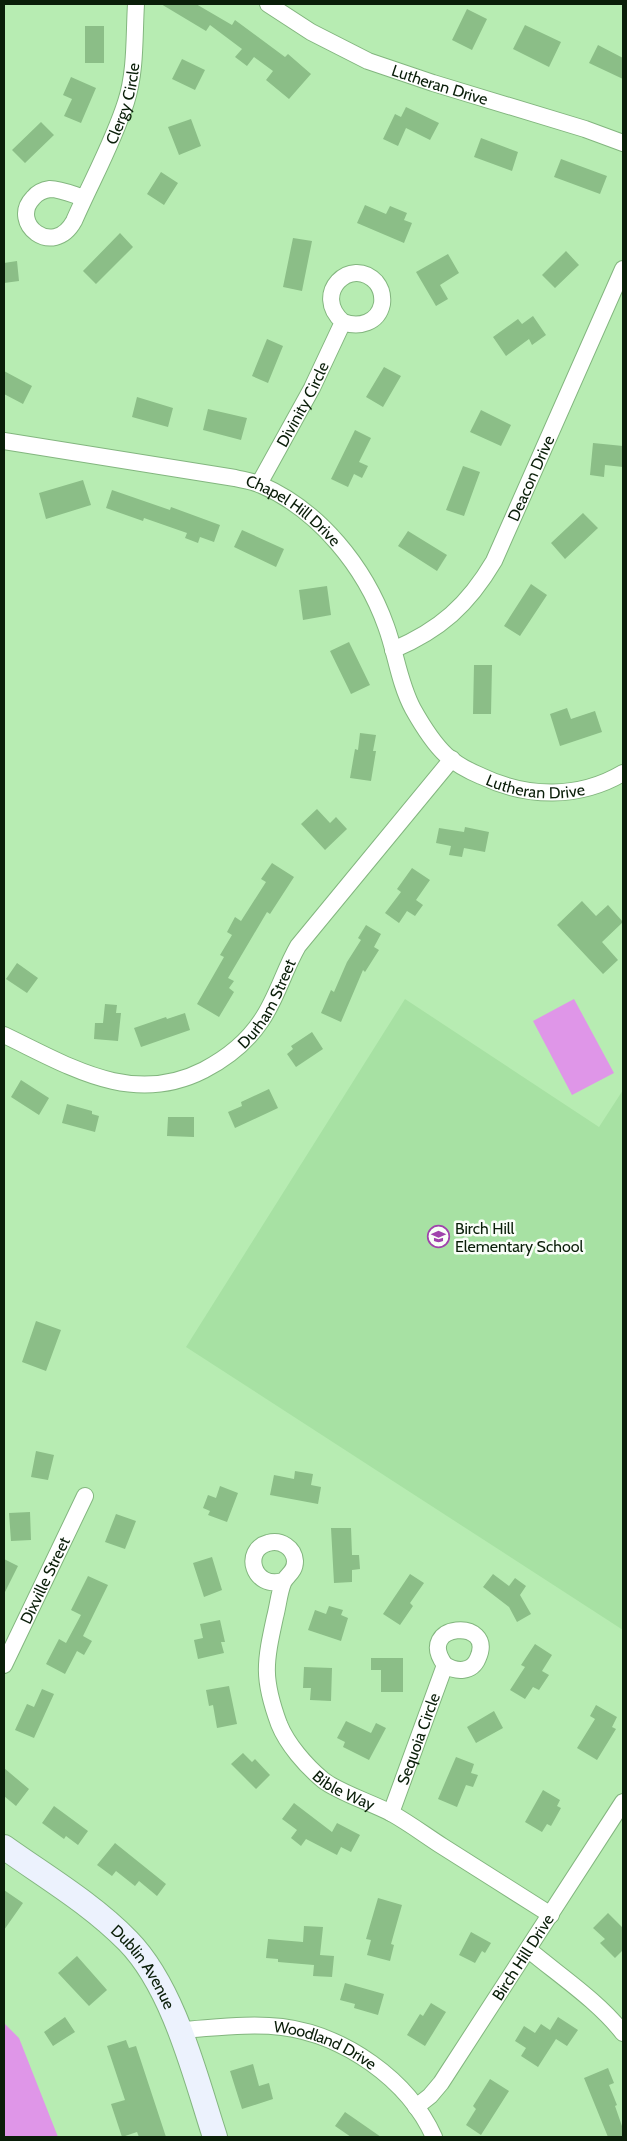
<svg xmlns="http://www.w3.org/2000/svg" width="627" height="2141" viewBox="0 0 627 2141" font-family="Cabin,sans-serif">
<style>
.built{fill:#a7e1a3}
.green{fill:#df96e8}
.building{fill:#8bbe87}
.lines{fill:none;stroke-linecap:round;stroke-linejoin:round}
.street-casing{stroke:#83b67f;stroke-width:18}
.secondary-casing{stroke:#83b67f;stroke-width:26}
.street{stroke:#fff;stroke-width:16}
.secondary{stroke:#ecf2fd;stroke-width:24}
.labels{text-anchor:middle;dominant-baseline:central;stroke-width:5;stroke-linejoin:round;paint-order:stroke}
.street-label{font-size:16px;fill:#0a1e09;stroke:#f9fef8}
.poi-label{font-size:16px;fill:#0a1e09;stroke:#f9fef8;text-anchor:start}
</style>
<rect width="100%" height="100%" fill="#b7ecb2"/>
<path class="built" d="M405 999 599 1127 623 1090V1630L186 1347Z"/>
<path class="green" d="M574 999 614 1073 572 1095 533 1021Z
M4 2023 19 2038 58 2137H4Z"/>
<path class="building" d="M161 4H196L232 25 235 20 285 57 288 54 311 74 289 99 266 80 273 71 254 57 247 66 235 57 242 49 210 25 206 31Z
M467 9 487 19 472 50 452 40Z
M525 25 561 42 549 67 513 49Z
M85 26H104V63H85Z
M598 45 623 58V79L589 63Z
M182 59 205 70 195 90 172 79Z
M71 77 96 88 81 123 64 116 72 99 63 95Z
M406 107 439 123 430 140 406 128 398 146 383 139 395 114 401 117Z
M191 119 201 146 179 155 168 127Z
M41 122 54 135 25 163 12 150Z
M481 138 518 152 512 171 474 157Z
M561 159 607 176 600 194 554 177Z
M161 172 178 183 164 205 147 194Z
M365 205 386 214 390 206 407 213 404 220 412 223 404 243 357 223Z
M120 233 133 247 96 284 83 271Z
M293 238 312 241 302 291 283 287Z
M566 251 579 265 555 288 542 275Z
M448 254 459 273 440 285 448 299 436 306 416 272Z
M17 261 19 281 4 283V263Z
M533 316 546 335 532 345 529 339 506 356 493 337 518 319 522 324Z
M267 339 283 346 268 383 252 376Z
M384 367 401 376 383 407 366 397Z
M4 371 32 386 23 404 4 394Z
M137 397 173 408 168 427 132 417Z
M208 409 247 418 241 440 203 430Z
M481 410 511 425 501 446 470 432Z
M355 430 371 438 359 462 368 466 362 478 354 474 348 487 331 479Z
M593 443 623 446V467L605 465 604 477 590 475Z
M463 466 480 472 464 516 446 510Z
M83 480 91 505 46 519 39 493Z
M112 490 170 510 171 507 220 525 214 542 200 537 198 543 185 538 187 533 144 518 143 521 106 508Z
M583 513 598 528 565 559 551 543Z
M242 530 284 549 276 567 234 547Z
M408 531 447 555 437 571 398 546Z
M531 584 547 595 520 636 504 626Z
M327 586 331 615 303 620 299 590Z
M349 642 370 685 351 694 330 651Z
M474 665H492L491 714H473Z
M567 708 571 719 595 711 602 732 560 746 550 714Z
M360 733 376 735 373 751H376L371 781 350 778 355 749 358 750Z
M317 809 330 823 336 817 347 829 325 850 301 824Z
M465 827 489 832 485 852 464 848 462 857 449 855 451 846 436 843 439 828 464 832Z
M272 863 294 877 270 914 267 912 228 978 234 981 229 988 234 992 219 1017 197 1004 224 957 220 955 232 935 227 932 235 917 241 921 266 882 261 879Z
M412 868 430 880 416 900 423 905 415 916 407 911 399 923 385 913 401 892 397 889Z
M582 901 596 916 608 905 623 922 602 942 618 960 603 974 557 925Z
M366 925 381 934 374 947 379 950 365 972 363 970 341 1022 321 1013 331 990 334 992 347 962 361 940 358 938Z
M17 963 38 978 27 993 6 979Z
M105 1004 117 1005 116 1013H121L118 1041 94 1039 95 1023H103Z
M185 1013 190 1030 141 1047 134 1028 166 1017 167 1019Z
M312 1032 323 1049 296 1067 287 1054 293 1049 291 1046Z
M21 1080 49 1098 39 1115 11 1097Z
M269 1089 278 1108 235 1128 228 1112 242 1106 241 1102Z
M67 1104 92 1111V1114L99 1116 95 1132 62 1123Z
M168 1117H194V1137L167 1136Z
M36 1321 61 1330 46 1371 22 1362Z
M36 1451 54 1455 48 1480 31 1477Z
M295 1471 313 1474 311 1485 321 1487 318 1504 270 1495 274 1475 294 1479Z
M220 1486 238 1493 227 1522 208 1515 210 1511 203 1508 208 1495 216 1498Z
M30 1512 31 1540 11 1541 9 1513Z
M116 1514 136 1521 125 1549 105 1542Z
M331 1528H351L352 1555H359L360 1569 352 1570V1582L334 1583Z
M212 1557 222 1590 204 1597 193 1563Z
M4 1559 18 1566 4 1594Z
M410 1574 424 1583 410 1603 413 1606 400 1625 383 1614Z
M493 1574 509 1586 515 1578 526 1586 520 1595 531 1614 517 1622 509 1607 483 1587Z
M88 1576 108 1585 83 1636 92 1641 84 1655 77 1651 65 1674 46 1664 59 1639 66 1643 81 1615 71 1610Z
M329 1606 343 1610 341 1615 348 1618 341 1641 308 1630 315 1610 326 1614Z
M220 1620 225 1642H221L224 1653 198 1659 194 1640 203 1638 200 1624Z
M535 1644 552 1655 542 1671 549 1675 539 1690 533 1687 525 1699 510 1690 525 1667 521 1665Z
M371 1658H403V1692H381V1670H371Z
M304 1667 332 1668 331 1701 310 1700 311 1688H303Z
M229 1686 237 1724 217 1728 213 1705 209 1706 206 1690Z
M42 1689 54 1694 34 1738 15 1730 27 1704 34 1707Z
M596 1705 617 1717 612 1727 616 1729 597 1760 577 1748 595 1719 590 1716Z
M494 1711 503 1728 476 1743 467 1727Z
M346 1721 371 1733 376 1723 386 1728 369 1760 343 1747 345 1742 337 1738Z
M243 1753 252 1762 255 1759 270 1775 256 1789 231 1764Z
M456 1757 474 1764 471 1773 478 1775 473 1787 466 1785 457 1807 438 1799Z
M4 1768 29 1789 16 1806 4 1796Z
M543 1790 560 1800 557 1806 561 1808 551 1826 547 1824 542 1832 525 1822Z
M294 1803 332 1832 337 1823 360 1835 351 1852 341 1847 337 1855 306 1839 301 1846 291 1838 297 1830 282 1819Z
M54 1806 88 1831 78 1845 66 1836 64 1839 42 1823Z
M115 1843 166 1884 157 1896 139 1881 135 1886 116 1871 112 1876 97 1865Z
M4 1890 23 1903 4 1930Z
M378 1898 402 1905 391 1944 394 1945 390 1961 367 1955 371 1940 366 1939Z
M608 1913 623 1928V1950L615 1958 600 1943 605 1939 593 1928Z
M304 1926 323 1927 320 1955 334 1956 332 1977 313 1976 314 1965 278 1962V1959L266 1958 268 1939 303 1942Z
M471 1932 491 1943 485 1953 482 1951 475 1963 459 1955Z
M77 1956 107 1990 89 2006 58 1973Z
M345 1983 384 1994 378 2015 354 2008 355 2004 340 2000Z
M431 2003 446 2012 425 2046 407 2035 420 2014 423 2016Z
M65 2017 75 2032 53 2046 44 2032Z
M558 2017 578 2030 567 2046 556 2039 538 2067 521 2056 526 2048 515 2041 524 2026 535 2033 541 2024 550 2030Z
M126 2040 129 2048 136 2046 166 2137H139L137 2132 122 2137 111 2104 125 2100 107 2046Z
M253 2064 259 2086 269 2083 273 2099 242 2109 230 2071Z
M608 2068 614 2083 609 2085 617 2105 615 2106 623 2129V2137H608L584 2078Z
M490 2079 509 2091 481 2135 466 2125 476 2109 473 2106Z
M345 2112 381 2137H351L335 2126Z"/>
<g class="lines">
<defs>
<g id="street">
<path id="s1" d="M268 4 311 32 368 61 433 83 585 129 623 143"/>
<path id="s2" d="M84 198C74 195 61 189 50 189 43 190 37 193 33 198 9 223 53 259 74 221 91 182 113 143 126 102 136 71 134 36 136 4"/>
<path id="s3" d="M4 441 235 478C243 480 253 481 261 485 319 510 365 567 386 626 396 653 399 683 413 709 422 725 432 742 446 755 456 764 469 771 481 776 527 798 579 799 623 773"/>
<path id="s4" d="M259 484 312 388 343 322C359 328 378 323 382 304 383 296 381 288 376 282 351 255 311 294 343 322"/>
<path id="s5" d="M393 650C440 630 468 605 494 561L623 269"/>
<path id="s6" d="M4 1035C69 1066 132 1107 204 1070 227 1058 247 1042 261 1021 277 998 284 970 298 946L452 759"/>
<path id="s7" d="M283 1581C253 1590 242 1550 268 1543 281 1539 294 1548 295 1561 295 1573 286 1575 283 1583 279 1593 278 1606 275 1617 265 1663 262 1678 279 1724 287 1744 306 1766 323 1780 338 1792 372 1803 391 1813 409 1823 425 1835 442 1846 478 1869 515 1892 551 1915"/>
<path id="s8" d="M4 1665 85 1496"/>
<path id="s9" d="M391 1813 445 1665C456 1672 472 1673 478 1658 496 1617 414 1623 445 1665"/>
<path d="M529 1950C560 1976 598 2001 623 2033"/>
<path id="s10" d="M180 2030C214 2028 249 2023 282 2027 344 2035 408 2079 434 2137"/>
<path id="s11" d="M416 2107 430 2096 441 2083 623 1802"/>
</g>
<g id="secondary">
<path id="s12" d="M4 1847C46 1877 92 1904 128 1941 174 1988 195 2076 215 2137"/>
</g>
</defs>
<use href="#street" class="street-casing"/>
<use href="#secondary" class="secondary-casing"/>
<use href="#street" class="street"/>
<use href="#secondary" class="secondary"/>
</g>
<defs>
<symbol id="school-ring" viewBox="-11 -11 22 22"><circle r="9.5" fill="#f9fef8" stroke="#a043ac" stroke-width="1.5"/><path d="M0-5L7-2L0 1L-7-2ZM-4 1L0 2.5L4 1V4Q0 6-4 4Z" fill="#a043ac"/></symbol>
</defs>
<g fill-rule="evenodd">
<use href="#school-ring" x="426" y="1224" width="25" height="25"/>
</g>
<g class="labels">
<g class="street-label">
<text stroke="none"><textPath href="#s1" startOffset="191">Lutheran Drive</textPath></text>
<text stroke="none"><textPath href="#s2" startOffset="268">Clergy Circle</textPath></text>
<text stroke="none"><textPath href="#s4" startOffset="91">Divinity Circle</textPath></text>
<text stroke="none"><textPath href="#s5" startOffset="228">Deacon Drive</textPath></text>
<text stroke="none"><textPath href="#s3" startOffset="302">Chapel Hill Drive</textPath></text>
<text stroke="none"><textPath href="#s3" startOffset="696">Lutheran Drive</textPath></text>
<text stroke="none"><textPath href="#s6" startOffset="306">Durham Street</textPath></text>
<text stroke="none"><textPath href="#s8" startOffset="94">Dixville Street</textPath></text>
<text stroke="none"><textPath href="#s9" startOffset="79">Sequoia Circle</textPath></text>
<text stroke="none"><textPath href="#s7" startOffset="369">Bible Way</textPath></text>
<text stroke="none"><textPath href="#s11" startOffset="185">Birch Hill Drive</textPath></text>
<text stroke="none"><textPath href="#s12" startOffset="186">Dublin Avenue</textPath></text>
<text stroke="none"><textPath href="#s10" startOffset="149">Woodland Drive</textPath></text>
</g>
<g class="poi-label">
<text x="455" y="1228">Birch Hill<tspan x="455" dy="18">Elementary School</tspan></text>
</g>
</g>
<rect width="627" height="2141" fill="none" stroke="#0a1e09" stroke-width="10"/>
</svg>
